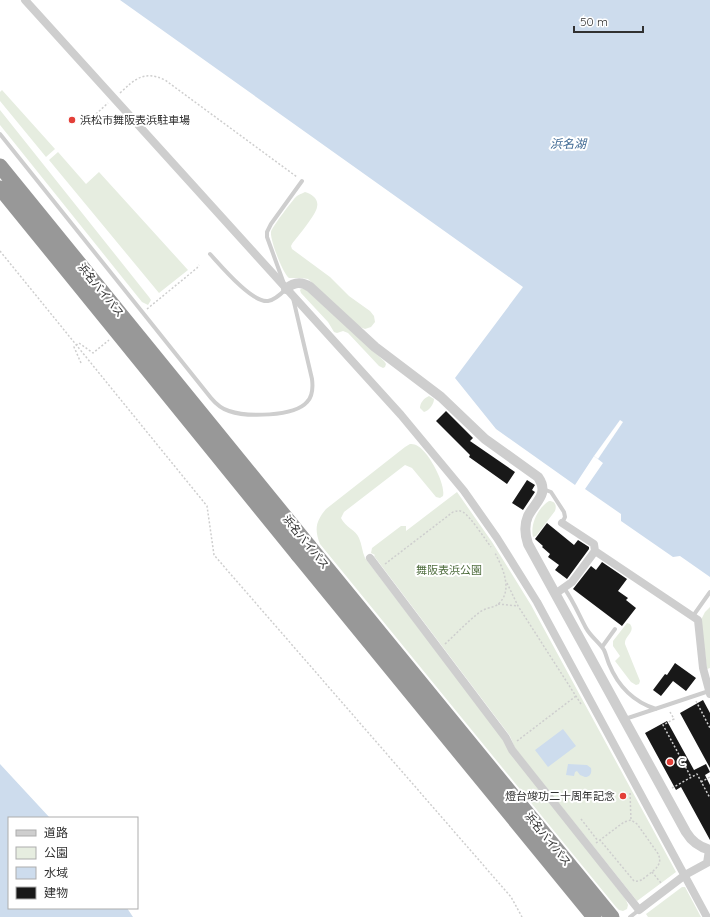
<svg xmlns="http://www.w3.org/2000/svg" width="710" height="917" viewBox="0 0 710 917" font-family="Quicksand,'Noto Sans JP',sans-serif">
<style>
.green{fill:#e6ede0}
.water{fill:#cddced}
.pier{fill:#fff}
.building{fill:#181818}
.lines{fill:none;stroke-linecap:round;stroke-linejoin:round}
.path{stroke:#cecece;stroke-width:1.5;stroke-dasharray:2 2;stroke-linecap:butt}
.service{stroke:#cecece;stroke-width:4}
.minor{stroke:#cecece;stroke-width:8}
.tertiary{stroke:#cecece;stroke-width:10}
.motorway{stroke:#989898;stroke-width:15}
.motorway-bridge{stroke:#989898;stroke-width:15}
.poi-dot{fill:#e33f38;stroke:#fff;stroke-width:1.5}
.labels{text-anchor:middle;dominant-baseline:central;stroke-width:4;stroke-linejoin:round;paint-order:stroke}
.poi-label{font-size:11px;fill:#313131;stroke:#fff;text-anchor:start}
.street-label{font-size:11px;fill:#313131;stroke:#fff}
.park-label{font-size:11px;fill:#4f6d3e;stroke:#fff}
.water-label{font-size:12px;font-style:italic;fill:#3f6993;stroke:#fff}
</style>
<rect width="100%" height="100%" fill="#fff"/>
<path class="green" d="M2 90 55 149 46 157 0 101V92Z
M0 110 149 297 151 300 148 305 142 302 0 125Z
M58 152 86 184 99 172 188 270 159 293 49 160Z
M305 192C312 194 319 199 317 207 316 215 298 236 292 244L291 246 292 249 330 277 349 296 370 311 374 316 375 322 371 327 365 329 360 327 308 279 301 278H289C283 274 270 240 271 232 272 227 290 204 294 199 297 195 301 194 305 192Z
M304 288 384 361 386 364 385 367 383 368 379 366 348 333 343 331 337 333 334 332 328 322 301 293 300 290 301 289Z
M429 396 434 399C434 404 429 411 424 412L420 408C420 403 424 398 429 396Z
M410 444C412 444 414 444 416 445 428 450 446 484 443 496L440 498 436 497 412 468 405 465 344 512 341 518C345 527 356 530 359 538 362 545 362 551 365 558L626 900 628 905 627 909 623 911 619 910 616 907 320 544C314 529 316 521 326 509L405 447Z
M457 492 492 542 531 605 676 872 637 901 515 748 510 736 374 556 375 555 371 553 372 548 401 526H406V531Z
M549 501C555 501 557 505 555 511L536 536 533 537C530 524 538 508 549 501Z
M710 607V668L707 669 701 620 705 612Z
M627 623 630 624C636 632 624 636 625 644L640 681 639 684 636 685 631 682 615 661 620 656 613 646V641Z
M682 887H685L701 917H648L646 914Z"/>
<path class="water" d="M120 0H710V577L680 556 673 557 621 521V514L585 489 603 463 594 456 575 485 496 429 455 378 523 287Z
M563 729 576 746 548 767 535 750Z
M0 764 50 818H9V908H127L133 917H0Z
M568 764 587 765 591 768C592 773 590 777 585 777L580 775 577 771 575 772 574 776 566 775Z"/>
<path class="pier" d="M620 420 623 422 598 459 594 456Z"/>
<path class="building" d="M446 411 473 438 470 441 515 472 507 484 469 457 470 455 436 421Z
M527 480 535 485 532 490 535 492 523 510 512 503Z
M547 523 574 545 578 540 589 547V549L567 579 555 570 559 565 548 557 550 554 542 547 543 546 535 539Z
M602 562 627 579 618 591 628 598 626 600 636 608 622 626 573 589 591 566 596 570Z
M675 663 696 678 686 691 673 681 661 696 653 690 665 674 667 675Z
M703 700 710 713V768L680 713Z
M667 721 694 770 706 764 710 772 705 775 710 785V840L681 787 676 790 645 733Z"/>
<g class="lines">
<path class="path" d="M120 93C135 79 144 70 165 80L297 177
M96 114 108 103
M0 251 207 506 214 555 511 897 522 917
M147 309 197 268 199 265
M81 363 74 347 79 343 93 353 109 340
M385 564 453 512C457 511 459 510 463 512 470 516 485 539 491 547
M507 583 518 606 581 704
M498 604 518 606
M445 644C457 633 468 621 480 612 485 608 492 608 497 605 514 592 503 568 495 553
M696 701 710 728
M670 712 674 719 663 725 691 777
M517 741 576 696
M701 782 710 777
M672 788 697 774 710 798
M630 793 631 820
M581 819 598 841
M596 843 624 822 631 820 637 824 657 852C664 863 656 869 648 875 643 879 640 882 634 881L600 840
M652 872 661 883"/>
<path class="service" d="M0 134 211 398C216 404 222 409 229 411 246 417 294 417 307 402 313 396 313 387 312 379L293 298
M210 254C221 266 252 303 268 301 275 300 281 294 286 289
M283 281 267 237V232L271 224 302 181
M543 489 551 492 564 512 565 517 562 523
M564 588C573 600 579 615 586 628 591 637 599 642 604 650 606 654 607 659 609 664 618 686 634 702 656 709
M693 616 710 592
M602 647 615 629
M625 719 709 691
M630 917 639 910"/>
<path class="minor" d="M25 0 401 415 464 491 497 538 537 602 707 917
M595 551 698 620 703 668 710 694
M370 558 506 738 512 750 639 910 685 875 707 863 709 850
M555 594 572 582 595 551 594 544 562 523"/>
<path class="tertiary" d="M286 289C294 282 301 281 310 287L375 347 441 397 485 439 538 477C550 494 535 502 528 516 524 525 525 535 528 544L686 832C692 842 699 847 710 850"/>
<path class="motorway" d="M309 546 612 917
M298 555 594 917"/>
<path class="motorway-bridge" d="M0 166 309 546
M0 188 298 555"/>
</g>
<g class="poi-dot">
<circle cx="72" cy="120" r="4"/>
<circle cx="670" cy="762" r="4"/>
<circle cx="623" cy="796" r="4"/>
</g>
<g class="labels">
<g class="poi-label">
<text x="80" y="120">浜松市舞阪表浜駐車場</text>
<text x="678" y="762">C</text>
<text x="615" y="796" text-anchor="end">燈台竣功二十周年記念</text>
</g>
<g class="street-label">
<text transform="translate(101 290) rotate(51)">浜名バイパス</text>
<text transform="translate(306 542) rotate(51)">浜名バイパス</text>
<text transform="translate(548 839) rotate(51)">浜名バイパス</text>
</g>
<g class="park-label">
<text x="449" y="570">舞阪表浜公園</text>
</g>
<g class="water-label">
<text x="568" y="143">浜名湖</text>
</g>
</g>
<rect x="8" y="817" width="130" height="92" fill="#ffffff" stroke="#adadad"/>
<rect x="16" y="830" width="20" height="6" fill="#cecece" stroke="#adadad"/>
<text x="44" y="837" font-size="12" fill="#313131">道路</text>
<rect x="16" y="847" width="20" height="12" fill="#e6ede0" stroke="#adadad"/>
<text x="44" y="857" font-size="12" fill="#313131">公園</text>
<rect x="16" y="867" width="20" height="12" fill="#cddced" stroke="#adadad"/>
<text x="44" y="877" font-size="12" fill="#313131">水域</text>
<rect x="16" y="887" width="20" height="12" fill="#181818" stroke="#adadad"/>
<text x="44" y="897" font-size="12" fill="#313131">建物</text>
<path d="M574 26v6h69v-6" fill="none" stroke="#313131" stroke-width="2"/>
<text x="580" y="26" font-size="12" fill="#313131" stroke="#ffffff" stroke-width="3" paint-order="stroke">50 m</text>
</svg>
